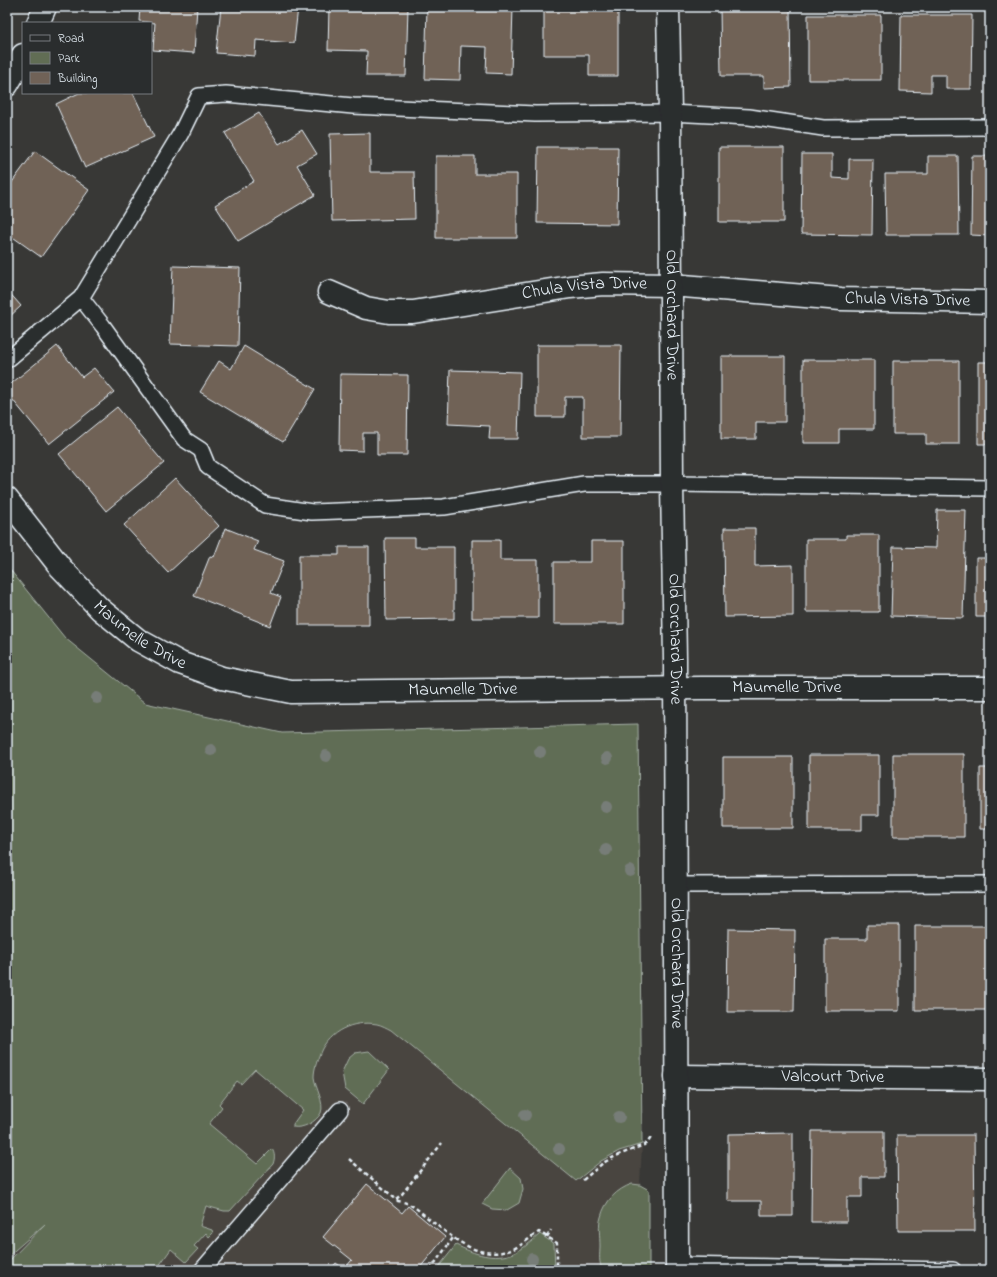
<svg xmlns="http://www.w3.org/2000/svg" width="997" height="1277" viewBox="0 0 997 1277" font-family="'Indie Flower',sans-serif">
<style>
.built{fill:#494540}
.green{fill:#616d54;stroke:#a4afa6}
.building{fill:#706257;stroke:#e8f1f8}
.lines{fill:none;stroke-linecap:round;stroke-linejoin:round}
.lane-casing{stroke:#e8f1f8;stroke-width:18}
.street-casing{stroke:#e8f1f8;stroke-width:25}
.secondary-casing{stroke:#e8f1f8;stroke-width:25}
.path{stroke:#e8f1f8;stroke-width:2.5;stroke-dasharray:4 3;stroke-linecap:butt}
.lane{stroke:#2a2d2e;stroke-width:15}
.street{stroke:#2a2d2e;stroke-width:22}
.secondary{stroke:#2a2d2e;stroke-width:22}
.tree{fill:#777d78}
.labels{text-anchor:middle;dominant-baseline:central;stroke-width:3;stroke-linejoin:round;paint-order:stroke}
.street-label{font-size:18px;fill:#e8f1f8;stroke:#2a2d2e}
</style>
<rect width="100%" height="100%" fill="#383836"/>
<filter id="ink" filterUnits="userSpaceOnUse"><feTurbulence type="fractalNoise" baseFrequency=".025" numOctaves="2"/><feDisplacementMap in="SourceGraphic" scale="8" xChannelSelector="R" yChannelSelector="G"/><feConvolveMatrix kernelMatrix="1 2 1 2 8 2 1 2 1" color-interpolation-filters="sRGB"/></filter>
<g filter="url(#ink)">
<path class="built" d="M7 566 65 638 145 703 282 733 638 724 642 1144 640 1185V1270H7Z"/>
<path class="green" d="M7 566 65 638 145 703 282 733 638 724 642 1144 619 1151 601 1161 576 1181 391 1030C387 1028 382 1025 377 1024 353 1020 329 1031 320 1053 317 1061 314 1069 314 1077 315 1087 325 1103 321 1113 316 1122 303 1129 293 1127V1124L303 1110 255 1069 241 1084 237 1081 219 1104 222 1107 209 1124 257 1164 272 1149C275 1154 275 1158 273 1164L230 1211H224L206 1206 200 1226 212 1230 213 1233 209 1237 206 1233 194 1246 198 1249 186 1262 171 1249 156 1270H7V1263L45 1224 7 1257Z
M369 1051 389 1070 363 1104 345 1089 342 1072 348 1059 355 1053Z
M510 1168 521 1178 523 1189 519 1203 507 1210 492 1209 482 1204Z
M632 1184 640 1185 649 1190V1270H603C598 1263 600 1254 600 1246 600 1236 598 1226 601 1217 605 1201 617 1189 632 1184Z
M540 1234 554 1244 555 1270 437 1269 456 1245C474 1254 494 1261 514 1253 523 1249 532 1241 540 1234Z"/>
<path class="building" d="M140 7H197L194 53 153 50 155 23 139 21Z
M221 7H298L294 43 256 40 255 56 216 53Z
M329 7H408L406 76H366L367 51 328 50Z
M427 7H513L511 74 486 73 487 47 461 46 460 80 425 79Z
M544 7H618V76H589V55H544Z
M720 7H790L791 87 764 88V76H721Z
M808 15H881V80H808Z
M901 15H972L971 89H946V75H931V92L900 91Z
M79 93H133L154 137 85 168 56 104Z
M259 113 279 144 302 130 317 154 297 165 315 195 238 241 215 205 254 181 225 133Z
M370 133V172H414L415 219 332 221 330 134Z
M538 147H618L617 224 537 223Z
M719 147H784V222H719Z
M35 151 89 190 41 257 7 233V189Z
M802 154H832V178L849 179V159H873L872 235 801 234Z
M436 156H475V174H517V238H436Z
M928 156H958L959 235H886L885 174H928Z
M972 156H990V236L971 235Z
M173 266 240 268 238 346 170 344Z
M7 290 21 306 7 319Z
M537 345H621L620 437H583V397H565V417H537Z
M57 346 82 377 94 368 114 392 49 444 7 393V387Z
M244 346 315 389 283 442 200 392 219 361 231 369Z
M721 356H785V422H756V439H721Z
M803 360H874V429H839V443H803Z
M893 361H959V444H926V434H893Z
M978 362H990V444H978Z
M450 370 520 372 518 439H489L490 426 448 424Z
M340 374 408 375 407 455H377V433H363V451L339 450Z
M117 407 164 463 106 511 59 454Z
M175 478 219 526 168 573 124 525Z
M937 510H966L963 618 891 616 893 547 936 548Z
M225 528 258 541 254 550 284 561 271 593 281 597 270 626 194 596 210 556 214 557Z
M724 528H755V566L793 565V616L725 617Z
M846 535H879V612H806V539H846Z
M385 538H415V547H454V619L386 620Z
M472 540H500V560H538V618H472Z
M591 541H624V624H554V562H591Z
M339 547H369V625H299V555H339Z
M976 558H990V617H976Z
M893 754H964V837H893Z
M809 755H879V815H862V830H809Z
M723 757H793V828H723Z
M980 768H990V829H980Z
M867 925H899V1011H825V939H867Z
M915 926H988V1010H915Z
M728 929 795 930 794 1012H727Z
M812 1131H884V1177H862V1197H847V1222H811Z
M793 1133V1216H761V1201H728V1134Z
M897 1135H974L975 1231H898Z
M990 1136V1224H989Z
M367 1184 402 1213 408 1206 445 1237 419 1269 420 1270H330L336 1263 344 1269 352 1260 323 1237Z"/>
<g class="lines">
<defs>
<path id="lane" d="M81 298 181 133 199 96 226 94 353 106 535 114 670 113 749 117 823 128 990 127
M7 360 81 298 103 326 184 439 201 450 208 467 265 505 312 512 444 507 584 484H672L990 488
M675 885 990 884
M677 1265 953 1270
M202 1270 340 1110"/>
<g id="street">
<path d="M38 23 45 7"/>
<path d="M7 85 17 68 23 55"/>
<path id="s1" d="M329 292 366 308 389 312H413L570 287 603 284 671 285 841 299 990 302"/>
<path id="s2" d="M676 1076 990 1079"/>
</g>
<g id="secondary">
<path id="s3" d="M668 7 670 113 672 484 675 659 677 1270"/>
<path id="s4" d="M7 499 61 568 100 609 138 640 180 663 222 678 291 692 702 688H990"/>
</g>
</defs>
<use href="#lane" class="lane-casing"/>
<use href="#street" class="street-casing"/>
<use href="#secondary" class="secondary-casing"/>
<path class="path" d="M349 1159 398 1201C412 1203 418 1210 429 1219 454 1238 477 1261 511 1250 521 1246 531 1237 539 1232L557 1243V1270
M583 1180 603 1163 616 1156 644 1145 648 1142 652 1136
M396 1199 402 1194 442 1143
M547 1237 551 1230
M430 1270 453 1238"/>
<use href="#lane" class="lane"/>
<use href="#street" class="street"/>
<use href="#secondary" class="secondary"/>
</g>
<g class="tree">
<circle cx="97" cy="698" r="6"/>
<circle cx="211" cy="750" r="6"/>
<circle cx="540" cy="752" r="6"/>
<circle cx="326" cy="756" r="6"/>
<circle cx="607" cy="758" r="6"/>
<circle cx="606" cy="807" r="6"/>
<circle cx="606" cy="850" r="6"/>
<circle cx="630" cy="871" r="6"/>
<circle cx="525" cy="1115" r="6"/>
<circle cx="619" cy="1117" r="6"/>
<circle cx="559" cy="1149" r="6"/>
<circle cx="532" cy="1259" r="6"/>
</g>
</g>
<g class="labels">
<g class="street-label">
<text stroke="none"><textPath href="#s1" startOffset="261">Chula Vista Drive</textPath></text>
<text stroke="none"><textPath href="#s1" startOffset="585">Chula Vista Drive</textPath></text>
<text stroke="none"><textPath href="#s3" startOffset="308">Old Orchard Drive</textPath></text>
<text stroke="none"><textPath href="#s4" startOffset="192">Maumelle Drive</textPath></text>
<text stroke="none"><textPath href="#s3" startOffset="632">Old Orchard Drive</textPath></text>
<text stroke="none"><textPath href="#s4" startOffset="852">Maumelle Drive</textPath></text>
<text stroke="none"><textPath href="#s4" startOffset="528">Maumelle Drive</textPath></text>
<text stroke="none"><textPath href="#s3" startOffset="956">Old Orchard Drive</textPath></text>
<text stroke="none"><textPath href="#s2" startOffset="157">Valcourt Drive</textPath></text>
</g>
</g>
<rect width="997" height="1277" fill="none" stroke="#2a2d2e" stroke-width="24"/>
<rect x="12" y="12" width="973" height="1253" fill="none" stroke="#e8f1f8" stroke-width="1.5" filter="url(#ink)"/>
<rect x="22" y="22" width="130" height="72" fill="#2a2d2e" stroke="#767b7f"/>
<rect x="30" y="35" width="20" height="6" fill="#2a2d2e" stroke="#767b7f"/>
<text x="58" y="42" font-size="12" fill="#e8f1f8">Road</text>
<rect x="30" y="52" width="20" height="12" fill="#616d54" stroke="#767b7f"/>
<text x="58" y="62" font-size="12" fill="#e8f1f8">Park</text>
<rect x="30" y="72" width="20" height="12" fill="#706257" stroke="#767b7f"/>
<text x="58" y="82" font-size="12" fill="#e8f1f8">Building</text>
</svg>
